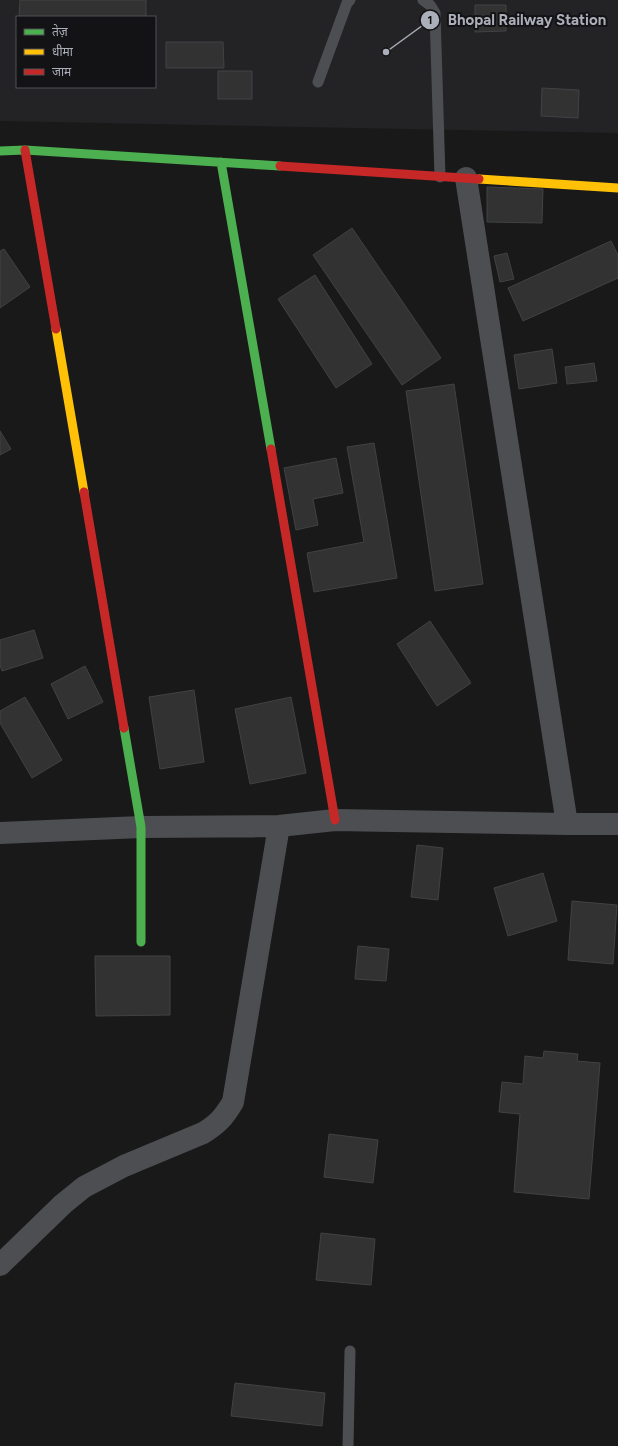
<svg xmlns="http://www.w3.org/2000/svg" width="618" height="1446" viewBox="0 0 618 1446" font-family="Figtree,'Noto Sans Devanagari',sans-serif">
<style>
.built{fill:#232325;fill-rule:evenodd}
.building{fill:#323233;stroke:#414245}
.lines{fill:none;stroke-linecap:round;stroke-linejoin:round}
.lane{stroke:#4d4e52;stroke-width:11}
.street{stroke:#4d4e52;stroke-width:22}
.fast{stroke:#4caf50;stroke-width:9}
.slow{stroke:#ffc107;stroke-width:9}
.jam{stroke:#c62828;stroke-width:9}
.leader{fill:none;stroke:#abafb9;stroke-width:1.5}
.callout-dot{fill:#abafb9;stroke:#131315;stroke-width:1.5}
.mark-label{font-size:12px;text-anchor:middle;font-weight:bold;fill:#111}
.callout-label{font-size:15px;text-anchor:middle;font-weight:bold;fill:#abafb9;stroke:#131315;stroke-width:4;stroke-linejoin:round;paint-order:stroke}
</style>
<rect width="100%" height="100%" fill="#191919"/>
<path class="built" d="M0 0H618V133L0 121ZM17 17H155V87H17Z"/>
<path class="building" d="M20 0H146V17H19Z
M475 5H506V31L475 32Z
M166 42H223L224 68H166Z
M218 71H252V99H218Z
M542 88 579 90 578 118 541 116Z
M487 187 543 189 542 223 487 222Z
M352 228 441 358 402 385 313 255Z
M611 241 618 255V278L523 321 508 288Z
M4 249 30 287 0 308V251Z
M507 253 514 279 500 282 494 256Z
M315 275 372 364 336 388 278 299Z
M552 349 557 383 519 389 514 355Z
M594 363 597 381 567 384 565 367Z
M454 384 483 584 435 591 406 391Z
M0 431 11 449 0 455Z
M374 443 397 578 314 592 307 553 364 542 347 447Z
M336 458 343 493 313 499 318 525 296 530 284 468Z
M430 621 471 683 437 706 397 644Z
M34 630 43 658 2 671 0 665V640Z
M85 666 103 702 68 719 51 684Z
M194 690 204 762 160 769 149 697Z
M25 697 62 760 32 778 0 723V711Z
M291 697 306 773 250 784 235 709Z
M417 845 443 848 438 900 411 897Z
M543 873 557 921 508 936 494 888Z
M572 901 617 905 613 964 568 960Z
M358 946 389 949 386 981 355 979Z
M95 956H170V1015L96 1016Z
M544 1051 578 1054 577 1061 600 1063 589 1199 514 1192 520 1114 499 1112 502 1082 523 1084 525 1056 543 1058Z
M329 1134 378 1140 373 1183 324 1177Z
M321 1233 375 1239 371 1285 316 1280Z
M235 1383 325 1393 322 1426 231 1416Z"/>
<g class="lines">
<path class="lane" d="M423 0 430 5 435 13 440 177
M318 82 347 3 350 0
M348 1446 350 1351"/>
<path class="street" d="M466 178 567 824
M0 833 141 827 279 826 335 820 567 824H618
M0 1265 63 1204 84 1187 124 1166 203 1133C218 1124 224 1117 233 1102L279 826"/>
<path class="fast" d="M0 151 25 150 280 166
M221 162 271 449
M124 728 141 827V942"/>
<path class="slow" d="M479 179 618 188
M56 329 84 492"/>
<path class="jam" d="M25 150 56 329
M280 166 479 179
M271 449 335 820
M84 492 124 728"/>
</g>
<path class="leader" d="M386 52L430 20"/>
<g class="callout-dot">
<circle cx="386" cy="52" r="4"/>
<circle cx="430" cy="20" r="10"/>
</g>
<g class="mark-label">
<text x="430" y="24">1</text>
</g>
<g class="callout-label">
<text x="527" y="25">Bhopal Railway Station</text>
</g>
<rect x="16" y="16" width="140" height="72" fill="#131315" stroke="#505157"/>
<rect x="24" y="29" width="20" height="6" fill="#4caf50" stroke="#505157"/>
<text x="52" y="36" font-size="12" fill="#abafb9">तेज़</text>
<rect x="24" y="49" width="20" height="6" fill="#ffc107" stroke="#505157"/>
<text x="52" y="56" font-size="12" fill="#abafb9">धीमा</text>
<rect x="24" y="69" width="20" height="6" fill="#c62828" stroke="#505157"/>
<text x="52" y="76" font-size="12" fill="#abafb9">जाम</text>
</svg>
